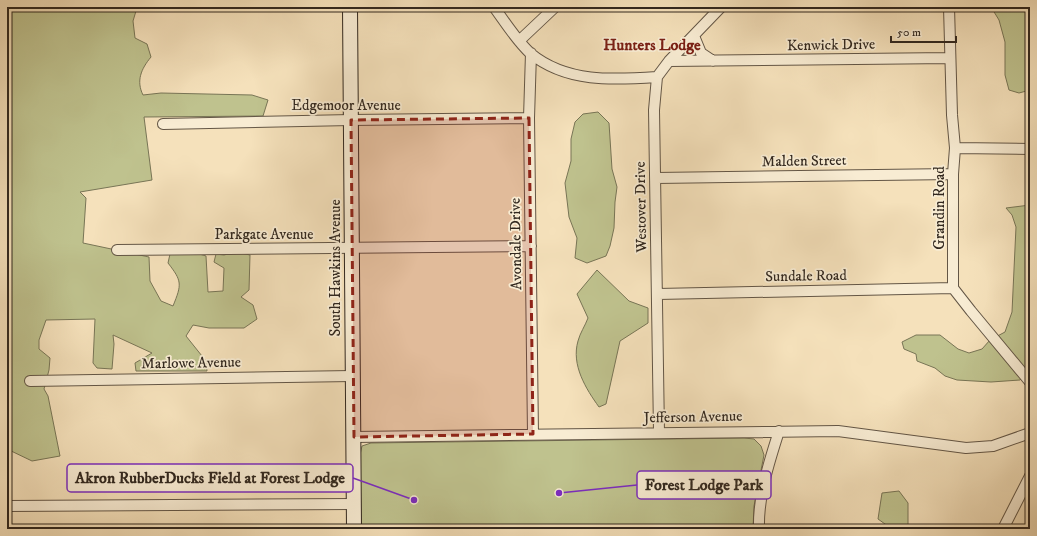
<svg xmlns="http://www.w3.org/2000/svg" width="1037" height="536" viewBox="0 0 1037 536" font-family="'IM FELL DW Pica',serif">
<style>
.green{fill:#bfc28e;stroke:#787556}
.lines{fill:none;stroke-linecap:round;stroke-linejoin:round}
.street-casing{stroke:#635646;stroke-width:12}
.secondary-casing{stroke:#32281f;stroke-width:16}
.street{stroke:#f8ecd3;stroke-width:10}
.secondary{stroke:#f8ecd3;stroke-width:14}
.marked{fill:#8f2418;fill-opacity:0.2;stroke:#8f2418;stroke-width:3;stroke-dasharray:8 5;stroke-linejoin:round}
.labels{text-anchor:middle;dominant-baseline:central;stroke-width:3.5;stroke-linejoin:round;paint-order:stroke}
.street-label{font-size:15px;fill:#32281f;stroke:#f8ecd3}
.neighbourhood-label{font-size:16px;font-weight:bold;fill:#7a1f14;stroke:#f8ecd3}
.leader{fill:none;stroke:#7b2cbf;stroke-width:1.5}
.callout-dot{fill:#7b2cbf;stroke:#f8ecd3;stroke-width:1.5}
.callout{fill:#f8ecd3;stroke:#7b2cbf;stroke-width:1.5}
.callout-label{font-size:16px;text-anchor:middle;font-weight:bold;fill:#32281f}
</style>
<rect width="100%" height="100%" fill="#f5e1bb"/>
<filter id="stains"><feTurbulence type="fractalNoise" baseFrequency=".005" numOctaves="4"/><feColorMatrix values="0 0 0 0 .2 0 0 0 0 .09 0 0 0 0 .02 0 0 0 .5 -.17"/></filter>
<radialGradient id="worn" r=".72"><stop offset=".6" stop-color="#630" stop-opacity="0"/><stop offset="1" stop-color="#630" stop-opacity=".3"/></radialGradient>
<path class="green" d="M7 7H144L136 11 133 21 135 38 147 44 151 57C141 69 136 81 143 95L161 93 252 95 268 100 263 116 144 117 152 180 80 192 86 198 83 243 149 257 150 281 161 301 173 306C182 284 182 281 168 263L170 254 196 253 206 256 208 292 223 291 224 268 214 262 216 254 224 255 236 252 250 255 249 290 241 297 253 305 257 319 244 328H209L193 325 186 336 206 361 207 371H136L135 363 152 353 113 335 114 344 112 369 97 368 93 363 95 319 46 320 39 340V349L50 358 49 370 44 389 48 396 60 456 32 461 7 449Z
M991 7H1030V90L1019 93 1009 90 1005 75V42L999 20Z
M598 112 609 123 612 169 617 187 615 202 614 228 610 246 606 256 587 263 575 258 577 238 569 217 565 183 571 161V139L575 122 583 114Z
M1030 205V369L1020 380 991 382 957 380 945 376 935 368 917 361 916 354 904 349 902 342 916 335H940L958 349 969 353 982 349 990 340 1005 332 1012 312 1016 227 1012 215 1006 208Z
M597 270 629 301 648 308V323L620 341 606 404 599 407C586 389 571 365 578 341 580 333 585 326 588 318L577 294Z
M744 438 754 439 761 446 764 455 754 506 753 529H361L360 455 362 446 371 443Z
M899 491 908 503V529H892L878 519 882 493Z"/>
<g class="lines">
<defs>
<path id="street" d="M494 7C505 22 516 40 530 53 566 83 613 80 657 77
M949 7 952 115 955 148 953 174V288L971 311 1030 382
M694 36 701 53 713 61
M519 41 555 7
M531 53 529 118 533 434
M669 61 950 58
M163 124 351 120 529 118
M955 148 1030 149
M656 178 953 174
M117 250 531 246
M658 294 953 288
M30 381 352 376
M659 432 654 110 657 77 669 61 721 7
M354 437 838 431 966 448 993 446 1030 433
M7 506 354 504
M759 529C758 495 769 463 779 431
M1003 529 1030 476"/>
<path id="secondary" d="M350 7 354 529"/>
</defs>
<use href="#street" class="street-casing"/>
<use href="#secondary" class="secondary-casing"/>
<use href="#street" class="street"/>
<use href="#secondary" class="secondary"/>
</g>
<path class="marked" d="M529 118 533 434 354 437 351 120Z"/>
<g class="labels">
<g class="street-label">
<text transform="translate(831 45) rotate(-1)">Kenwick Drive</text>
<text x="346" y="105">Edgemoor Avenue</text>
<text transform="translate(804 161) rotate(-1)">Malden Street</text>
<text transform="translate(641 207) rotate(-91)">Westover Drive</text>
<text transform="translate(939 208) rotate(-90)">Grandin Road</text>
<text x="264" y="234">Parkgate Avenue</text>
<text transform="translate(516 244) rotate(-91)">Avondale Drive</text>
<text transform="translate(335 268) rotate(-90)">South Hawkins Avenue</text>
<text transform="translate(806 276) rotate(-1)">Sundale Road</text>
<text transform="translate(191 363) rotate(-1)">Marlowe Avenue</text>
<text transform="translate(693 417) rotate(-1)">Jefferson Avenue</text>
</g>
<g class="neighbourhood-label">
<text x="652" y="45">Hunters Lodge</text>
</g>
</g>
<path class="leader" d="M414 500L353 478M559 493L637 485"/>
<g class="callout-dot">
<circle cx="414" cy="500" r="4"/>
<circle cx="559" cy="493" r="4"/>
</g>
<g class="callout">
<rect x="67" y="464" width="286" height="28" rx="4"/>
<rect x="637" y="471" width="134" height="28" rx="4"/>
</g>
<g class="callout-label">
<text x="210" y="483">Akron RubberDucks Field at Forest Lodge</text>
<text x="704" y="490">Forest Lodge Park</text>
</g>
<rect width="1037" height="536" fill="none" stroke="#f5e1bb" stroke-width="24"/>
<rect x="8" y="8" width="1021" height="520" fill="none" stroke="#32281f" stroke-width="2"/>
<rect x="12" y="12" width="1013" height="512" fill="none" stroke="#32281f"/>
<path d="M891 36v6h65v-6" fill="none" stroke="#32281f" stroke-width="2"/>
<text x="897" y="36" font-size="12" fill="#32281f" stroke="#f8ecd3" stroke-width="3" paint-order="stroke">50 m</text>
<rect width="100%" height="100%" filter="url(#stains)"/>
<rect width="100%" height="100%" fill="url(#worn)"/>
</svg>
